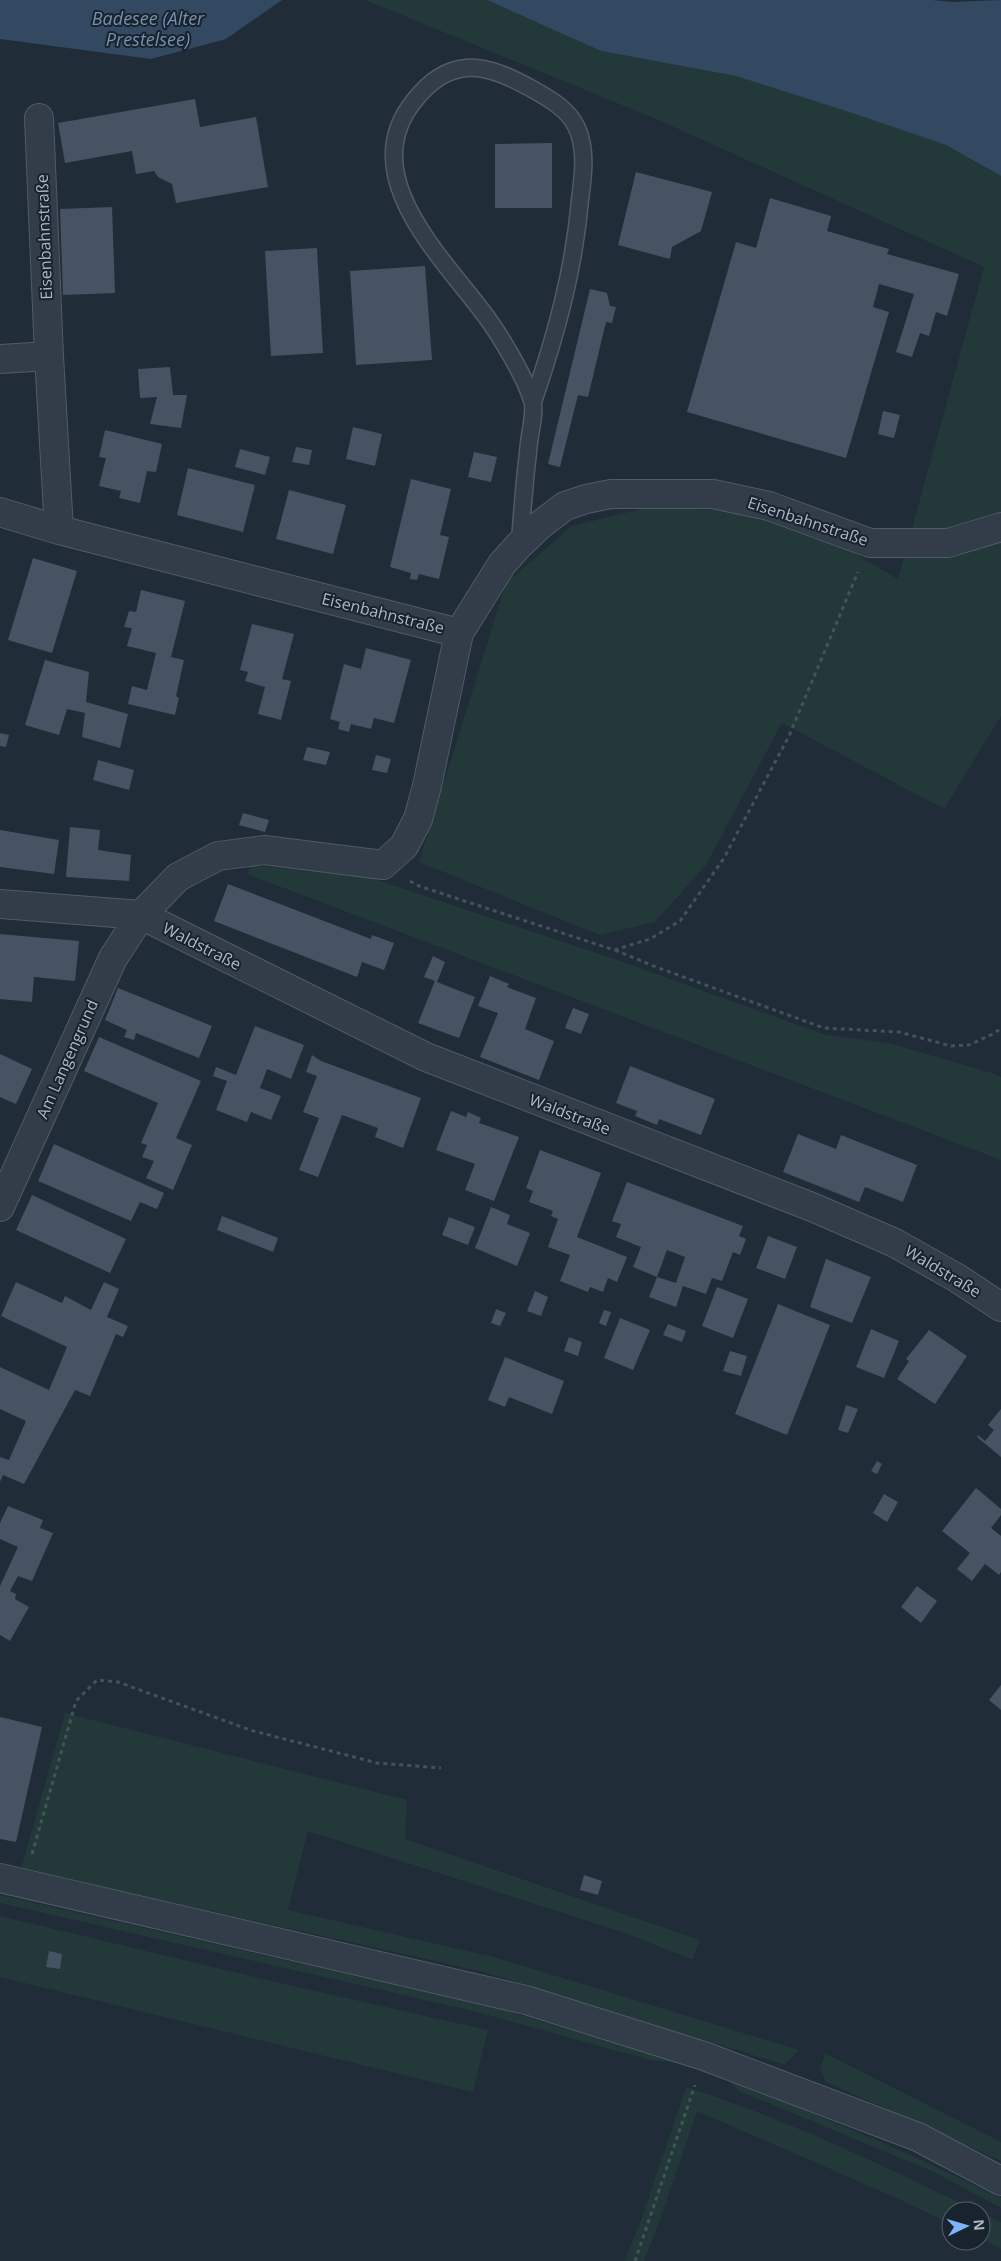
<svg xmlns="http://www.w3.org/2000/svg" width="1001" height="2261" viewBox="0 0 1001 2261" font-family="'Open Sans',sans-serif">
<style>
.green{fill:#223839}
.water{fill:#324961}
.building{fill:#455363;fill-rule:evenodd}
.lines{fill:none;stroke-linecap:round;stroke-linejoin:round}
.service-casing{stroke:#515b67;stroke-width:19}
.minor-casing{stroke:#515b67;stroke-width:30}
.tertiary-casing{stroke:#515b67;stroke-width:30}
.path{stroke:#3f5557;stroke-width:3;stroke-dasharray:4 4;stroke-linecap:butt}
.service{stroke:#333d49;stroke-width:16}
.minor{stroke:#333d49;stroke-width:28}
.tertiary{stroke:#333d49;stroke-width:28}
.labels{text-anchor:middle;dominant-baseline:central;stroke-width:4;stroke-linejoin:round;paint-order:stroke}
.street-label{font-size:16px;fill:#aeb8c6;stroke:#19232d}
.water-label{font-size:18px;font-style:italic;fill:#7491af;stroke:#19232d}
</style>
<rect width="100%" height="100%" fill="#202c38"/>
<path class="green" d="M365 0H487L601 51 736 76 855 114 946 145 1001 176V716L944 809 782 723 706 865 655 922 600 935 419 862 506 583 572 526 649 507 737 511 832 540 898 579 984 267 656 119Z
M251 865 372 878 623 962 826 1035 889 1043 995 1074 1001 1077V1160L247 874Z
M65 1713 407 1800 405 1839 700 1940 693 1960 625 1933 308 1831 288 1910 494 1957 799 2050 785 2065 484 1972 21 1869Z
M0 1895 504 2010 679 2063 650 2060 473 2011 0 1903Z
M0 1916 293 1986 488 2030 473 2092 0 1977Z
M825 2053 1001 2142V2161L826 2082 820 2069Z
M730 2081C823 2116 913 2154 1001 2198V2208L936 2173 739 2091Z
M686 2087C787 2119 882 2165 977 2211H951V2224L892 2196 697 2111 659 2223 644 2261H624L641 2220Z
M981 2213 1001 2222V2249L981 2239Z"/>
<path class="water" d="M0 0H282L226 39 151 59 0 39Z
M487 0H932L953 2 1001 0V176L946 145 855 114 736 76 601 51Z"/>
<path class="building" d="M195 99 200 127 256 117 268 187 176 203 172 184 158 177 154 171 136 174 132 151 65 163 58 123Z
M552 143V208H495V144Z
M636 172 712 192 701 231 672 247 670 259 618 245Z
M770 198 831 216 827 231 889 249 887 254 959 274 947 316 936 312 929 336 920 333 912 357 896 352 914 294 879 284 873 307 889 312 846 458 687 412 736 242 756 248Z
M112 207 115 293 63 295 60 209Z
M317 248 323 353 271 356 265 251Z
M425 266 432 360 356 365 350 271Z
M590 289 607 293 610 306 616 307 612 323 606 322 588 397 578 395 560 467 548 464Z
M170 367 173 395H187L181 428 150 424 157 397 140 398 138 369Z
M883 411 900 415 894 438 878 434Z
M353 427 382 434 375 466 346 459Z
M105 430 162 444 156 472 147 471 140 503 119 498 121 491 99 486 106 458 99 457Z
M296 447 312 450 309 465 292 462Z
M240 449 270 457 265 475 235 467Z
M474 452 497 457 491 482 468 477Z
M188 468 255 485 243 532 177 515Z
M411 479 451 489 440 535 449 537 439 579 419 574 417 580 410 579 411 573 390 567Z
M289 490 346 505 333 554 276 539Z
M33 558 77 571 52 653 8 640Z
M141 590 185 601 171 657 184 660 176 696 179 698 175 715 128 704 132 686 147 690 156 653 127 646 132 628 124 627 129 611 136 612Z
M252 624 294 634 282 679 291 681 281 720 258 714 265 687 245 681 248 672 240 670Z
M366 648 411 660 394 723 374 718 371 729 351 724 349 732 338 729 340 722 330 719 344 664 361 669Z
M45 660 89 672 86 702 128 714 120 748 82 737 85 713 67 709 59 735 25 725Z
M0 733 9 735 6 747 0 746Z
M307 747 330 752 326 765 303 760Z
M376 755 391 759 387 773 372 770Z
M98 760 134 770 129 790 93 780Z
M243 813 269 820 265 832 239 825Z
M70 827 100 830 98 850 131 855 129 881 66 877Z
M0 830 59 840 54 874 0 867Z
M228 884 371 939 372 935 394 943 384 970 362 962 357 977 214 921Z
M0 934 79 941 75 981 34 977 32 1002 0 999Z
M433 956 445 962 437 982 475 997 459 1038 418 1023 435 981 424 977Z
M490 976 509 984 507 987 536 998 525 1029 554 1041 539 1080 480 1057 498 1013 478 1006Z
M118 988 212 1026 199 1058 136 1033 134 1040 124 1037 127 1030 105 1020Z
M573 1008 589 1014 581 1034 565 1028Z
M255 1026 304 1045 291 1079 267 1069 260 1088 281 1096 271 1120 251 1112 247 1122 216 1110 227 1081 213 1076 216 1067 236 1075Z
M99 1037 201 1081 176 1138 192 1145 173 1190 146 1178 154 1161 142 1157 147 1145 141 1143 158 1103 84 1071Z
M0 1054 32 1069 16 1104 0 1097Z
M312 1055 321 1061 421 1098 403 1148 375 1137 378 1128 342 1115 318 1177 299 1170 319 1118 303 1112 317 1076 306 1072Z
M630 1066 715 1099 701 1135 659 1119 657 1125 635 1116 637 1111 616 1103Z
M451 1111 466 1117 468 1112 481 1118 479 1123 519 1137 494 1201 465 1190 475 1164 436 1150Z
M798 1134 836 1149 841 1135 917 1165 903 1202 865 1187 859 1202 783 1172Z
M54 1144 164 1193 157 1209 140 1202 131 1221 38 1181Z
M540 1150 601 1173 577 1237 627 1257 617 1282 608 1278 603 1292 590 1287 588 1292 560 1281 570 1255 548 1247 558 1219 551 1216 553 1211 529 1202 533 1191 526 1188Z
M627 1182 743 1226 739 1236 746 1239 740 1255 733 1252 722 1281 712 1278 706 1294 683 1286 676 1307 649 1297 657 1277 633 1267 641 1247 616 1237 621 1224 612 1221ZM667 1250 685 1257 676 1283 657 1277Z
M32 1195 126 1239 110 1273 16 1230Z
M491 1207 510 1215 507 1224 530 1233 517 1266 475 1248Z
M222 1216 278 1238 273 1252 217 1230Z
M449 1217 475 1227 468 1245 442 1235Z
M768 1236 797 1247 785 1279 756 1268Z
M826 1259 871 1277 852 1323 810 1307Z
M16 1282 62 1303 65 1296 91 1310 104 1282 119 1289 107 1317 128 1326 123 1337 116 1334 90 1396 75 1390 24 1484 3 1475 0 1482V1457L9 1460 26 1421 0 1409V1367L49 1390 67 1347 1 1316Z
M717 1287 748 1299 733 1338 702 1326Z
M535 1291 548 1297 541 1316 527 1311Z
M778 1304 830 1325 787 1435 735 1414Z
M496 1309 506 1313 500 1326 491 1323Z
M604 1310 611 1312 606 1326 599 1323Z
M620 1318 650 1330 633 1370 604 1358Z
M668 1324 686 1331 682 1342 663 1335Z
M871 1329 899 1341 884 1378 856 1367Z
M929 1330 967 1356 935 1404 897 1379 909 1361 906 1359Z
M569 1337 582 1342 578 1356 564 1351Z
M730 1351 747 1356 741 1376 723 1371Z
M505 1357 564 1381 552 1414 509 1397 505 1407 488 1400Z
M846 1405 858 1409 848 1433 838 1430Z
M1001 1409V1457L977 1437 978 1435 985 1441 994 1430 988 1425Z
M877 1461 882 1464 877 1474 871 1471Z
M976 1488 1001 1509V1515L991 1528 1001 1536V1572L999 1575 985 1564 972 1581 957 1569 970 1553 942 1531Z
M884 1494 898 1502 887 1522 873 1513Z
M8 1506 43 1520 40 1528 53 1533 32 1581 18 1576 10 1591 16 1594 15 1599 29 1607 10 1641 0 1635V1586L18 1547 0 1539V1523Z
M917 1586 937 1601 921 1623 901 1607Z
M1001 1685V1710L989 1700Z
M0 1717 42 1727 16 1842 0 1839Z
M584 1875 602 1881 598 1895 580 1890Z
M49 1951 62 1954 60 1969 46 1967Z"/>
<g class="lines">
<defs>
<path id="service" d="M520 544C522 511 525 477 529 443 530 431 536 411 532 400 525 377 500 335 485 315 443 258 354 175 414 101 427 84 444 70 466 68 489 66 514 79 534 90 550 99 569 110 577 128 587 151 583 176 580 200 574 270 556 335 533 402"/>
<path id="minor" d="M39 118 49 356 59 530
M0 359 49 356
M0 512 59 530 459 633 502 564 520 544 540 525 565 506 586 499 611 494H713L769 506 870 543H948L1001 527
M0 904 141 915 178 877 218 856 264 850 383 865 404 846 418 819 427 786 459 633
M0 1207 113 958 141 915 426 1057 812 1207 895 1243 957 1278 1001 1307"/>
<path id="tertiary" d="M0 1878 526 2000 704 2056 918 2137 1001 2181"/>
</defs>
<use href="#service" class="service-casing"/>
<use href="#minor" class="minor-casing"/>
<use href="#tertiary" class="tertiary-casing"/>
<path class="path" d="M410 881 419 886 614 950 650 939 680 921 724 858 789 736 858 572
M615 950 656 967 824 1028 899 1032 951 1046 969 1045 995 1033 1001 1028
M32 1854 76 1701 97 1680 118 1682 250 1730 377 1763 441 1768
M635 2261 695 2085"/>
<use href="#service" class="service"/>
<use href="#minor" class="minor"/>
<use href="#tertiary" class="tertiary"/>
</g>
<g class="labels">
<g class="street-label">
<text transform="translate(44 237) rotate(-92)">Eisenbahnstraße</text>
<text transform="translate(808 521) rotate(18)">Eisenbahnstraße</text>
<text transform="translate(383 613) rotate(14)">Eisenbahnstraße</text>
<text transform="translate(202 946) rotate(27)">Waldstraße</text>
<text transform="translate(67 1059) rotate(-66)">Am Langengrund</text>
<text transform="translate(570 1114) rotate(21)">Waldstraße</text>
<text transform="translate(943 1271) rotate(31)">Waldstraße</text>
</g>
<g class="water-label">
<text x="148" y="18">Badesee (Alter<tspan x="148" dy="21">Prestelsee)</tspan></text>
</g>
</g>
<g transform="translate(966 2226) rotate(85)"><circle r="24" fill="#19232d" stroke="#555f6a"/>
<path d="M0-4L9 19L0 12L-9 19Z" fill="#7db5fb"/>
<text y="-8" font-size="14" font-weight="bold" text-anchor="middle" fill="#aeb8c6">N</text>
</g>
</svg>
